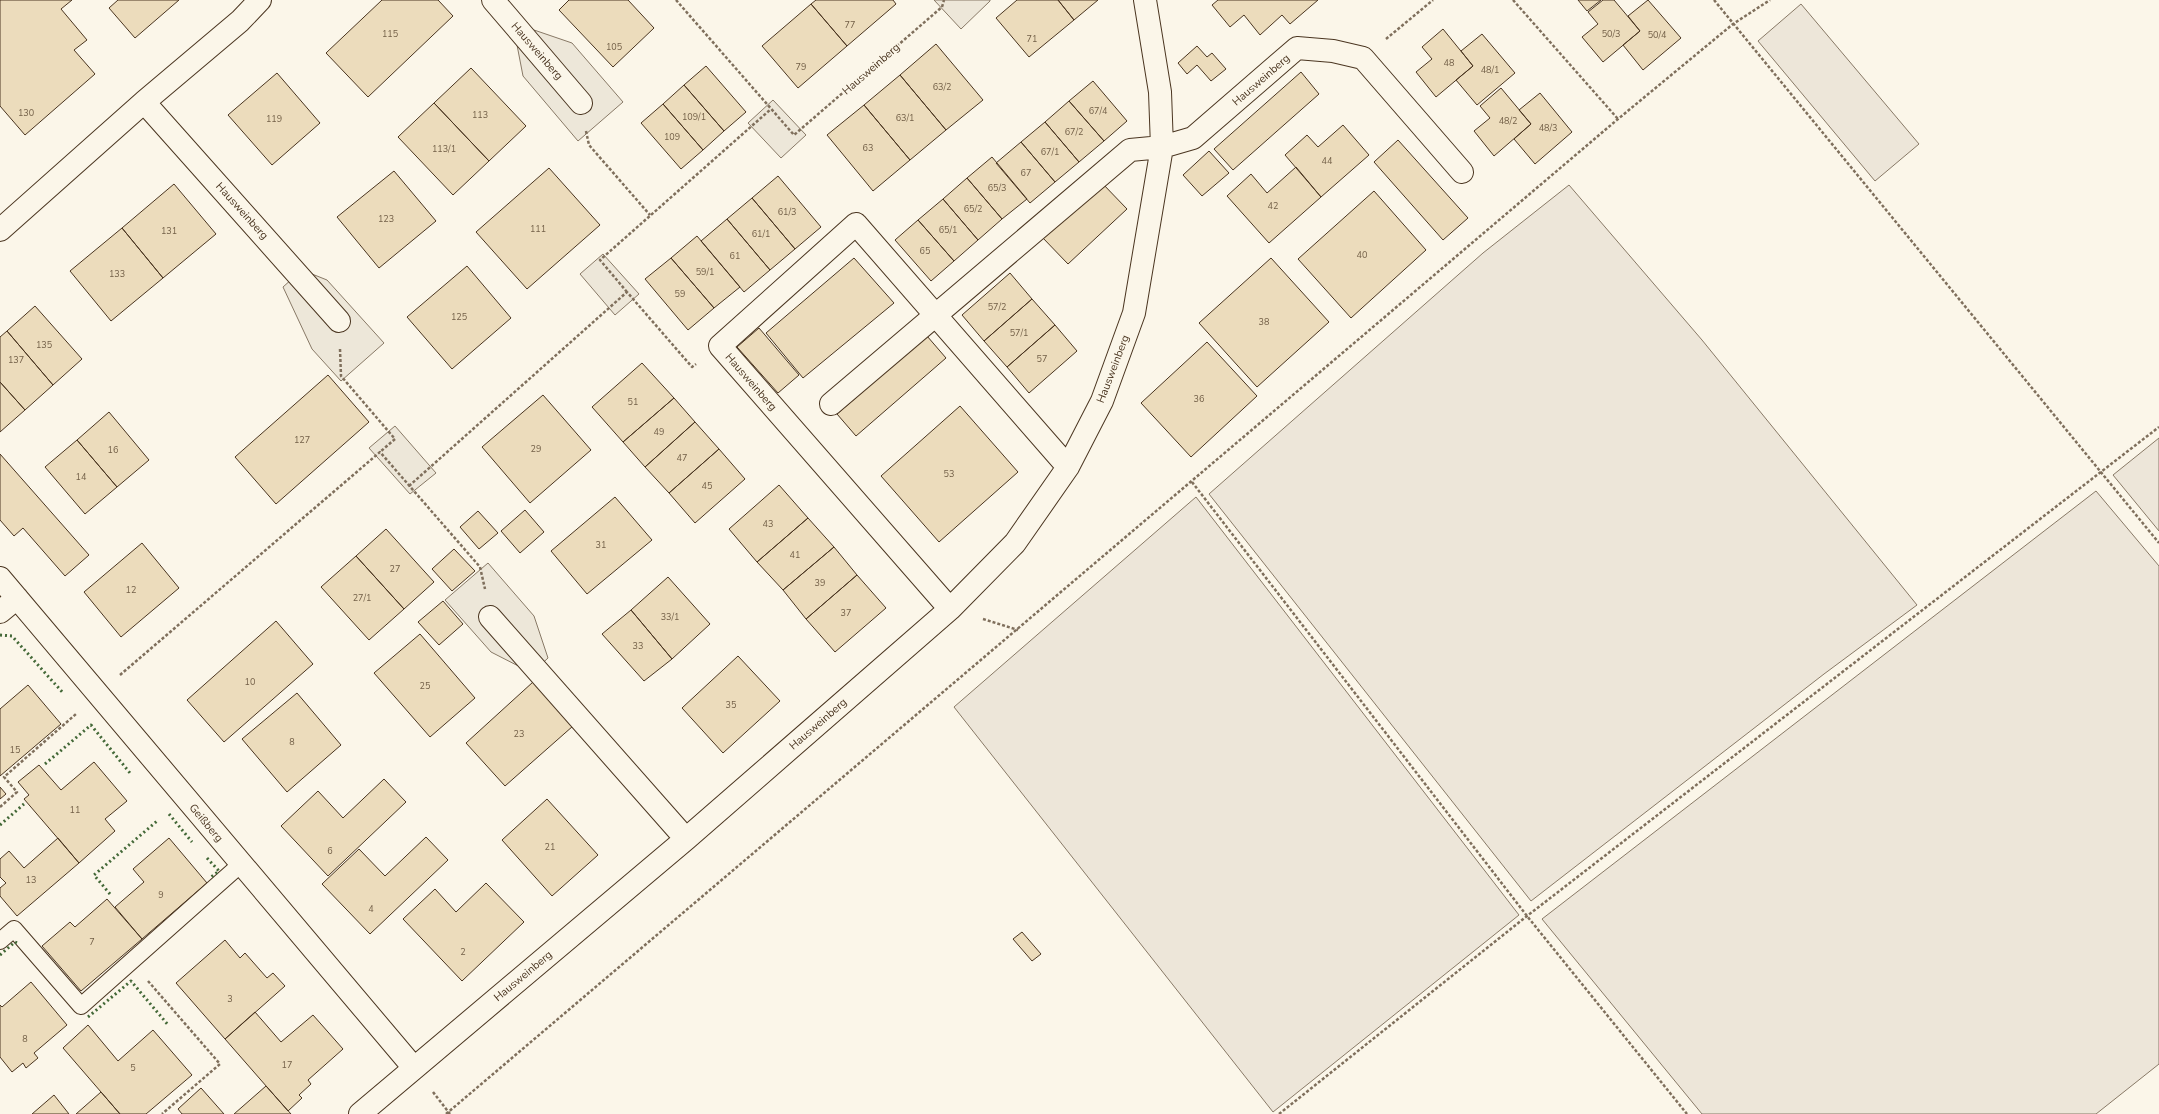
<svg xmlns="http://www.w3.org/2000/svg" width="2159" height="1114" viewBox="0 0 2159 1114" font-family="'Nunito Sans',sans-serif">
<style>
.green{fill:#ede6d9;stroke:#887966}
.parking{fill:#ede7d9;stroke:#887966}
.building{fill:#ecdcbc;stroke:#4a3520}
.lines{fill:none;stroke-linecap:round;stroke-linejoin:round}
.service-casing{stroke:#4a3520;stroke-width:18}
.minor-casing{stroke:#4a3520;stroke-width:24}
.path{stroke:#7f6f5c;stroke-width:2.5;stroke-dasharray:3 2;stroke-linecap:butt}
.service{stroke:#fbf6e9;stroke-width:16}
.minor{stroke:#fbf6e9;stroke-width:22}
.hedge{stroke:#436837;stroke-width:3;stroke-dasharray:2 3;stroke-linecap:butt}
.labels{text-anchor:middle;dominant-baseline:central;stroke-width:3;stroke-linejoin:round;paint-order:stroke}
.number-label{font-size:9px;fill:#725f47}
.street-label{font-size:11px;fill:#4a3520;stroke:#fbf6e9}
</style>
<rect width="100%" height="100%" fill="#fbf6e9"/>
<path class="green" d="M1801 4 1919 144 1875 181 1758 41Z
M1569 185 1702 340 1917 605 1824 674 1531 901 1209 494 1483 253Z
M2159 438V531L2113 475Z
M2096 491 2159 566V1064L2096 1114H1702L1542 919Z
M1196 497 1519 915 1273 1112 954 707Z"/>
<path class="parking" d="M934 0H990V1L961 29Z
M534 30 572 43 623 102 578 141 523 76 517 45Z
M773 100 806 135 781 158 748 123Z
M603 254 639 294 615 315 580 274Z
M302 270 327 280 384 343 341 381 312 349 283 287Z
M395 426 436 473 410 494 369 448Z
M488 563 534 616 548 658 532 673 491 652 445 600Z"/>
<path class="building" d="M0 0H72L61 9 87 40 74 50 95 74 25 135 0 106Z
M118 0H179L135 38 109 8Z
M382 0H438L453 16 368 97 326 53Z
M569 0H628L654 28 613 67 559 10Z
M816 0H893L896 4 847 46 811 4Z
M1017 0H1058L1074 20 1029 57 996 18Z
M1058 0H1098L1074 20Z
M1218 0H1318L1290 24 1282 15 1260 35 1244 15 1230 27 1212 5Z
M1578 0H1601L1587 11Z
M1603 0H1614L1640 31 1603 62 1582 37 1598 24 1588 12Z
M1648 0 1681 38 1643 70 1623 45 1640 31 1628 16Z
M811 4 847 46 798 88 762 46Z
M1443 29 1473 66 1436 97 1416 72 1432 59 1422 47Z
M1482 34 1515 73 1477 105 1456 80 1473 66 1461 51Z
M936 44 983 100 946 130 900 75Z
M1197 46 1207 57 1212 53 1226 69 1211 81 1197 65 1187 74 1178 63Z
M706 66 746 112 724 131 684 85Z
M471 68 526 126 489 161 434 103Z
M1301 72 1319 94 1233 170 1214 149Z
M277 73 320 123 272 165 228 115Z
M900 75 946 130 910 160 864 105Z
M1093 81 1127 121 1104 141 1069 101Z
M684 85 724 131 703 150 663 104Z
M1501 88 1531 124 1494 156 1474 131 1490 118 1480 106Z
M1540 93 1572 132 1535 164 1514 139 1531 124 1519 110Z
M1069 101 1104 141 1079 162 1045 122Z
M434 103 489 161 453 195 398 137Z
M663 104 703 150 681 169 641 123Z
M864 105 910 160 873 191 827 135Z
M1045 122 1079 162 1055 182 1021 142Z
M1343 125 1369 155 1321 197 1285 155 1307 135 1318 147Z
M1398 140 1468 218 1443 240 1374 162Z
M1021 142 1055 182 1030 203 996 163Z
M1209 151 1229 173 1202 196 1183 175Z
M992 157 1027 199 1002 219 967 178Z
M1296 167 1321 197 1269 243 1227 196 1251 174 1267 193Z
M549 168 600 225 527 289 476 232Z
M394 171 436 221 379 268 337 217Z
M778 176 821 227 795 249 752 198Z
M967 178 1002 219 978 240 943 199Z
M1101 182 1127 209 1068 264 1042 237Z
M174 184 216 234 163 278 122 228Z
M1374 191 1426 250 1351 318 1298 259Z
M752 198 795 249 770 270 727 219Z
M943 199 978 240 954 261 918 220Z
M727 219 770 270 744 292 701 241Z
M918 220 954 261 931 281 895 240Z
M122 228 163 278 111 321 70 271Z
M697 236 740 287 714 308 671 258Z
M671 258 714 308 688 330 645 279Z
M854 258 894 303 803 378 766 333Z
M1271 258 1329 322 1257 387 1199 323Z
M467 266 511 318 452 369 407 317Z
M1010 273 1032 299 984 341 962 315Z
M1032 299 1055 325 1007 367 984 341Z
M35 306 82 359 53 385 7 331Z
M1055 325 1077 351 1029 393 1007 367Z
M759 328 799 375 778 393 737 347Z
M7 331 53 385 25 410 0 382V337Z
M927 336 946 358 856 436 837 414Z
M1207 342 1257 396 1191 457 1141 403Z
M642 363 674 398 623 442 592 407Z
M328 375 369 422 276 504 235 457Z
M0 382 25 410 0 432Z
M543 395 591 450 530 503 482 447Z
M674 398 695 422 645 467 623 442Z
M960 406 1018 472 939 542 881 476Z
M109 412 149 460 117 487 77 440Z
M695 422 719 449 669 493 645 467Z
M77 440 117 487 85 514 45 467Z
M719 449 745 479 695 523 669 493Z
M0 454 89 555 65 576 23 528 14 536 0 520Z
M779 485 808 518 757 562 729 529Z
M615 497 652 540 587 594 551 551Z
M525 510 544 532 520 553 501 531Z
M478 511 498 533 479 549 460 527Z
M808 518 834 547 783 590 757 562Z
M386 529 434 582 404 609 356 556Z
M142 543 179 588 121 637 84 592Z
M834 547 857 575 806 619 783 590Z
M454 549 475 571 452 591 432 569Z
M356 556 404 609 369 640 321 587Z
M857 575 886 608 835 652 806 619Z
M668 577 710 624 672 659 631 610Z
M443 601 463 624 439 645 418 622Z
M631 610 672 659 644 681 602 634Z
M276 621 313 664 224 742 187 700Z
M420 634 475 698 430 737 374 673Z
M738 656 780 701 723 753 682 708Z
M533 682 573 726 505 786 466 743Z
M28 685 61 724 0 776V709Z
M297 693 341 745 287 792 242 739Z
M94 762 127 801 105 819 115 831 79 863 24 799 29 795 18 782 39 765 61 790Z
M384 779 406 802 328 876 281 826 318 791 343 818Z
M0 787 6 794 0 799Z
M547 799 598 855 552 896 502 840Z
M426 837 448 860 370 934 322 884 359 849 385 876Z
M58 838 79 863 17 916 0 896V888L6 883 0 877V859L9 851 24 868Z
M169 838 207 883 142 939 115 907 144 882 133 869Z
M486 883 524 922 462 981 403 919 435 889 456 912Z
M107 899 142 939 81 991 42 946 70 922 75 927Z
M1022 932 1041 954 1032 961 1013 939Z
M225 940 240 958 245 953 267 978 273 973 285 986 225 1039 176 983Z
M31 982 67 1025 34 1053 38 1058 26 1068 23 1063 12 1072 0 1057V1005L2 1007Z
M255 1012 281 1042 313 1015 343 1049 308 1080 311 1084 299 1095 302 1098 288 1111 225 1039Z
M88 1025 118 1061 153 1030 192 1075 146 1114H120L63 1048Z
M266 1086 291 1114H234Z
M201 1088 224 1114H182L178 1109Z
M101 1092 120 1114H76Z
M54 1095 69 1114H32Z"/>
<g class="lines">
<defs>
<path id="service" d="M0 941 14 929 81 1006 241 864"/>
<path id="minor" d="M493 0 581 103
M144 102 339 321
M0 230 144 102 240 21 260 0
M831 404 1130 150 1162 147 1193 138 1297 48 1333 51 1363 58 1462 172
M0 578 414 1068
M950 609 720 346 856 224 1068 467
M0 612 17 598
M490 617 686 839
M360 1114 686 839 950 609 1015 543 1068 467 1102 401 1134 313 1162 147 1160 92 1145 0"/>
</defs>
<use href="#service" class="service-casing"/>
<use href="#minor" class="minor-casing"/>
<path class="path" d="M676 0 794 135 942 7 944 0
M1513 0 1618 119
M1714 0 2159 543
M1386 39 1433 0
M586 131 589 145 650 215
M627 292 600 260 771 109
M340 349 341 376 395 439 380 452
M1192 482 1527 916 1687 1114
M409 486 627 292 692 367 696 364
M983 619 1018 630
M120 675 380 452 480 567 485 589
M0 807 17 792 4 777 76 714
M148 981 220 1064 162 1114
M433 1092 450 1114
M446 1114 1618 119 1733 24 1770 0
M1279 1114 1527 916 2159 427"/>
<use href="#service" class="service"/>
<use href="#minor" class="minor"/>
<path class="hedge" d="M0 635 12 636 64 694
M45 764 91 725 130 773
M169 814 192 842
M0 825 24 804
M207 858 219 871 211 877
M110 894 94 875 157 821
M0 955 15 942 17 943
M88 1017 131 981 169 1026"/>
</g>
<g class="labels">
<g class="number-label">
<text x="850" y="25">77</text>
<text x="390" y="34">115</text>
<text x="1611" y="34">50/3</text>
<text x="1657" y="35">50/4</text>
<text x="1032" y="39">71</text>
<text x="614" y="47">105</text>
<text x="1449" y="63">48</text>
<text x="801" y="67">79</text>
<text x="1490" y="70">48/1</text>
<text x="942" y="87">63/2</text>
<text x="1098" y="111">67/4</text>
<text x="26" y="113">130</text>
<text x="480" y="115">113</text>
<text x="694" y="117">109/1</text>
<text x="905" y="118">63/1</text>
<text x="274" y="119">119</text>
<text x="1508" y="121">48/2</text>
<text x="1548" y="128">48/3</text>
<text x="1074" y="132">67/2</text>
<text x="672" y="137">109</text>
<text x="868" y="148">63</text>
<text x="444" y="149">113/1</text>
<text x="1050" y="152">67/1</text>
<text x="1327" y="161">44</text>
<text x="1026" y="173">67</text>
<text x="997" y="188">65/3</text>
<text x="1273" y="206">42</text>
<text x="973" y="209">65/2</text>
<text x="787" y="212">61/3</text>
<text x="386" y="219">123</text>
<text x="538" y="229">111</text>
<text x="948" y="230">65/1</text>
<text x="169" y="231">131</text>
<text x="761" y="234">61/1</text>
<text x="925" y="251">65</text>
<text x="1362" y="255">40</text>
<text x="735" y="256">61</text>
<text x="705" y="272">59/1</text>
<text x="117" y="274">133</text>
<text x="680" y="294">59</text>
<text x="997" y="307">57/2</text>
<text x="459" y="317">125</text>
<text x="1264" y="322">38</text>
<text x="1019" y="333">57/1</text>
<text x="44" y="345">135</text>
<text x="1042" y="359">57</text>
<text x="16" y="360">137</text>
<text x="1199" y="399">36</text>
<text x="633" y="402">51</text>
<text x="659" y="432">49</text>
<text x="302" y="440">127</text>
<text x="536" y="449">29</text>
<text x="113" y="450">16</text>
<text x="682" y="458">47</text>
<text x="949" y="474">53</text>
<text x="81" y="477">14</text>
<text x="707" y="486">45</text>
<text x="768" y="524">43</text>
<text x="601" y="545">31</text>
<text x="795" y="555">41</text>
<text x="395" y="569">27</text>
<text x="820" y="583">39</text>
<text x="131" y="590">12</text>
<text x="362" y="598">27/1</text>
<text x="846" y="613">37</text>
<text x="670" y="617">33/1</text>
<text x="638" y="646">33</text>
<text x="250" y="682">10</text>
<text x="425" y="686">25</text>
<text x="731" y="705">35</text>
<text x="519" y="734">23</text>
<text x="292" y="742">8</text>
<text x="15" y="750">15</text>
<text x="75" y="810">11</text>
<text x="550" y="847">21</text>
<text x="330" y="851">6</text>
<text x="31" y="880">13</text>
<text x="161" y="895">9</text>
<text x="371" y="909">4</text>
<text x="92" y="942">7</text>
<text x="463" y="952">2</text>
<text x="230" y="999">3</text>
<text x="25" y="1039">8</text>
<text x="287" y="1065">17</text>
<text x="133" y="1068">5</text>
</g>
<g class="street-label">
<text transform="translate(537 51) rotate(49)">Hausweinberg</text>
<text transform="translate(871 69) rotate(-41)">Hausweinberg</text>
<text transform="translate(1261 80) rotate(-41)">Hausweinberg</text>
<text transform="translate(242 211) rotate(48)">Hausweinberg</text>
<text transform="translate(1113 369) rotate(-69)">Hausweinberg</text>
<text transform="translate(751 382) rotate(49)">Hausweinberg</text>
<text transform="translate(818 724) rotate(-41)">Hausweinberg</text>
<text transform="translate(206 823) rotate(50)">Geißberg</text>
<text transform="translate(523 976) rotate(-40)">Hausweinberg</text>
</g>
</g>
</svg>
